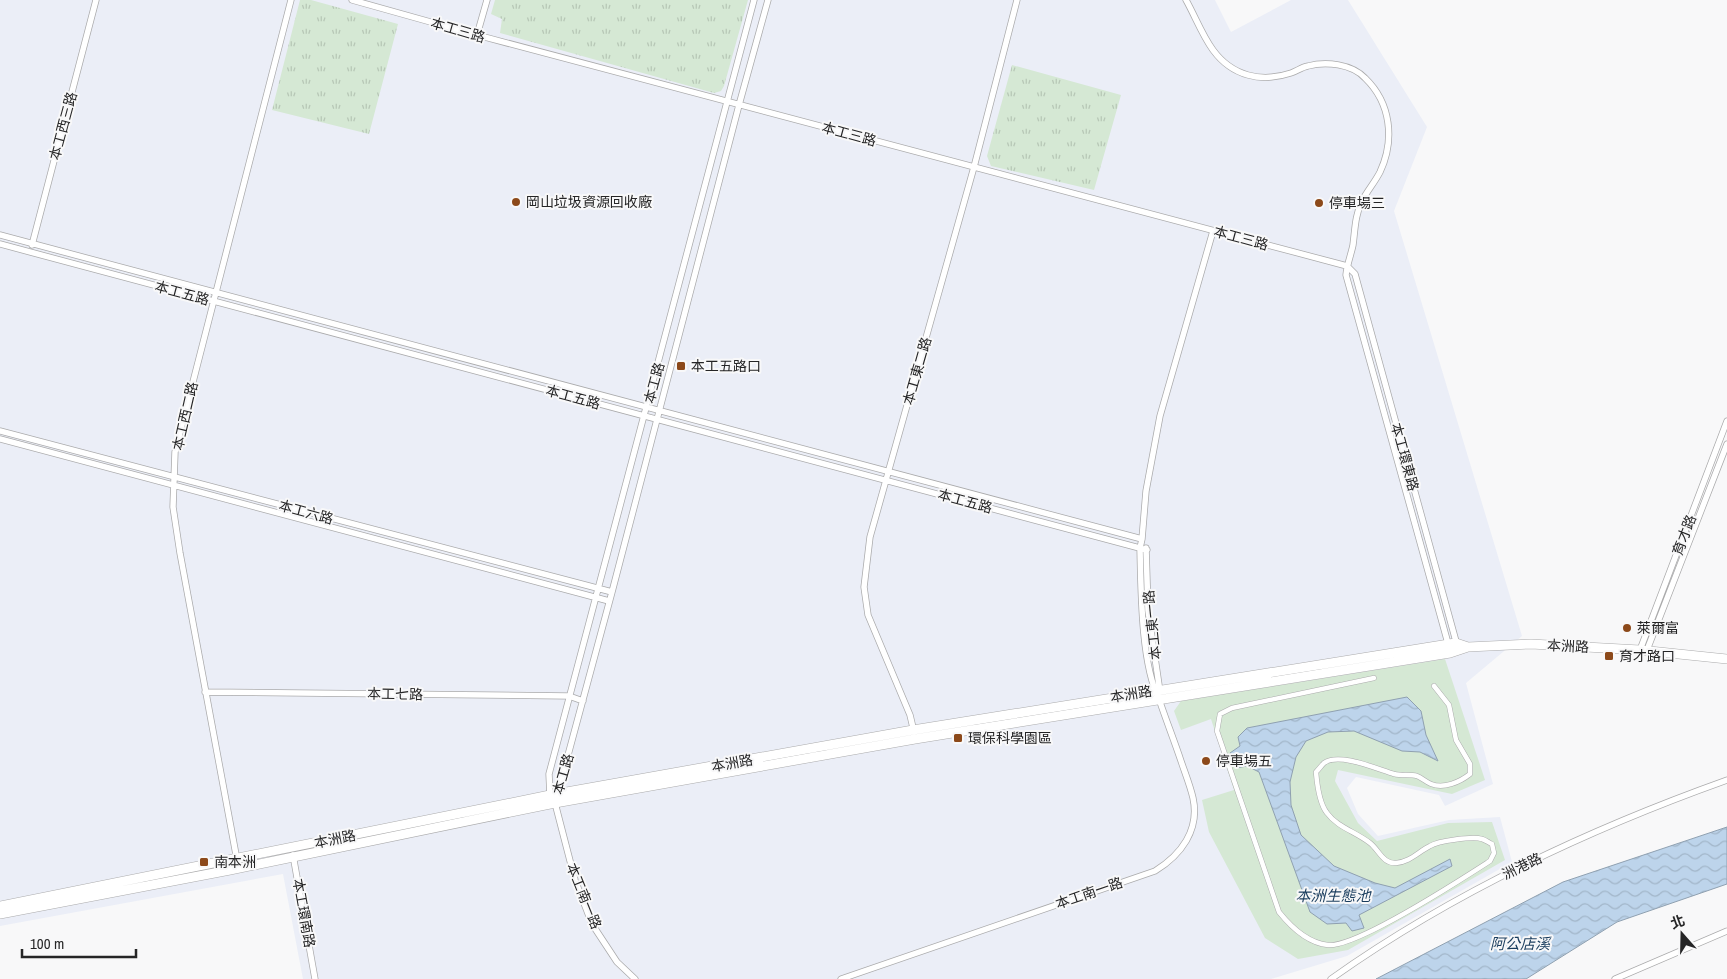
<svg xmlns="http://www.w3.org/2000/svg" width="1727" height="979" viewBox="0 0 1727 979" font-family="'Archivo Narrow','Noto Sans TC',sans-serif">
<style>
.built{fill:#ebeef7}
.grass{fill:url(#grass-tufts)}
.green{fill:#d5e8d4}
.water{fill:url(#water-waves);stroke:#8fa0b0}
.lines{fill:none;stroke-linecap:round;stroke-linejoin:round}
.pedestrian-casing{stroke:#ababac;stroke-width:5.5}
.minor-casing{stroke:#ababac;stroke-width:7}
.secondary-casing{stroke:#ababac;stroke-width:10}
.pedestrian{stroke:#fff;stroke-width:4.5}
.minor{stroke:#fff;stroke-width:5.5}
.secondary{stroke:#fff;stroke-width:9}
.poi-dot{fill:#8c491a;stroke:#f8f8f9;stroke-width:2}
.labels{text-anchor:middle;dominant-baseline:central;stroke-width:4;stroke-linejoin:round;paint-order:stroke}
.street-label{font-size:14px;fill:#252526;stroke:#f8f8f9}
.poi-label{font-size:14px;fill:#252526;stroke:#f8f8f9;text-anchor:start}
.water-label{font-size:15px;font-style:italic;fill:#193c5d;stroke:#f8f8f9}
</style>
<defs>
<pattern id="grass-tufts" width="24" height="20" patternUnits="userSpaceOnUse" patternTransform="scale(1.25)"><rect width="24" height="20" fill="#d5e8d4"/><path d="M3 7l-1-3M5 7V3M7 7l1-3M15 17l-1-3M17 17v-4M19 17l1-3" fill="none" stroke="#b7c7b6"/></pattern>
<pattern id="water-waves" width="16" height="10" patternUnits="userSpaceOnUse" patternTransform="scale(1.25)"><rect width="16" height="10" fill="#bdd4eb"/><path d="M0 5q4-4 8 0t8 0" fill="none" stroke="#a2b6c9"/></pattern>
</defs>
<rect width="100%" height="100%" fill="#f8f8f9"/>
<path class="built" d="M0 0H1215L1231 32 1291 0H1348L1427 127 1394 211 1522 636 1466 683 1493 784 1445 806 1439 795 1356 777 1347 788 1358 814 1378 836 1449 820 1500 817 1512 862 1347 956 1271 979H303L283 874 0 926Z"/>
<path class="grass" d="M300 0H311L398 24 369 134 272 110Z
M495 0H748L724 86 721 91 714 93 500 33 502 19 491 14Z
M1012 65 1121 95 1094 190 991 166 987 156Z"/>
<path class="green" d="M1445 659 1485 780 1452 794 1338 770 1335 781 1358 823 1377 841 1448 823 1492 822 1505 860 1348 950 1298 959 1265 938 1209 832 1202 800 1234 790 1211 719 1181 730 1174 711 1181 701Z"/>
<path class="water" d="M1407 697 1421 711 1426 735 1438 761 1420 752 1402 751 1354 731 1328 732 1306 741 1296 757 1290 782 1291 805 1301 835 1334 866 1375 883 1395 888 1450 859 1452 866 1359 915 1364 928 1352 931 1346 923 1327 924 1310 912 1259 772 1247 766 1236 768 1230 753 1240 746 1238 737 1247 728Z
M1727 827V884L1617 922 1526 979H1376L1563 882Z"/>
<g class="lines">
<defs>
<path id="pedestrian" d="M1374 678 1232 708 1220 714 1217 731 1279 912C1291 927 1308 943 1328 945 1356 948 1462 879 1490 861L1494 853 1492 844C1489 843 1486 840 1482 839 1473 836 1438 841 1430 846 1418 852 1410 862 1396 863 1383 864 1379 850 1370 843 1356 832 1337 827 1327 813 1319 803 1317 784 1316 772 1319 769 1321 766 1324 763 1339 752 1377 769 1394 774 1402 776 1410 774 1417 776 1422 778 1426 782 1431 784 1444 789 1460 782 1470 774V764L1456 740 1449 705 1434 686"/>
<path id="minor" d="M352 0 477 35 1347 266 1355 274 1457 645
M1186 0C1195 16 1202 35 1213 50 1232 76 1261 83 1291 73 1297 71 1302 67 1308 66 1326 61 1352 64 1365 78 1391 103 1395 140 1380 172 1375 182 1367 191 1362 201 1355 215 1355 230 1353 245 1351 255 1347 264 1346 275L1449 647
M477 35 487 0
M0 235 1142 539
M0 244 1147 550
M32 245 96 0
M0 431 612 592
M0 439 609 601
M1146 548 1148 610 1160 692
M1640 650 1727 421
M1647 650 1727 444
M205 692 569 696 583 701
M914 732 910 715 868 615 864 587 870 537 974 167 1017 0
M557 796 612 592 739 105 768 0
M293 855 315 979
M237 860 180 553 173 507 175 452 291 0
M635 979 617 962 592 924 575 880 555 803 550 795 549 774 754 0
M841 979 1155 871C1181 855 1200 830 1193 798 1190 785 1185 773 1181 761 1174 740 1166 720 1159 699 1141 664 1141 589 1140 548L1142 539 1146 491 1160 416 1213 231
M1331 979C1452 893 1587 830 1727 780
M1615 979 1727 931"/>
<path id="secondary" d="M0 906 550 795 913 730 1449 644 1456 643 1468 647
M0 914 230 870 555 803 915 739 1450 653 1468 647 1531 644 1640 650 1727 659"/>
</defs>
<use href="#pedestrian" class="pedestrian-casing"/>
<use href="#minor" class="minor-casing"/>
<use href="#secondary" class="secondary-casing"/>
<use href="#pedestrian" class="pedestrian"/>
<use href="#minor" class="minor"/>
<use href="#secondary" class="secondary"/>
</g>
<g class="poi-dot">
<circle cx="516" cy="202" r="5"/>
<circle cx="1319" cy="203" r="5"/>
<rect x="676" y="361" width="10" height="10" rx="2.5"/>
<circle cx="1627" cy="628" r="5"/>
<rect x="1604" y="651" width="10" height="10" rx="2.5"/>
<rect x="953" y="733" width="10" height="10" rx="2.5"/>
<circle cx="1206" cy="761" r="5"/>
<rect x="199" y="857" width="10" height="10" rx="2.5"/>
</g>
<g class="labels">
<g class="street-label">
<text transform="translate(458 30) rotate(16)">本工三路</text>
<text transform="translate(63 126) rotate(-75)">本工西三路</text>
<text transform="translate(849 134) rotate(15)">本工三路</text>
<text transform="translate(1241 238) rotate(15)">本工三路</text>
<text transform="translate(182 293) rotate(15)">本工五路</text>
<text transform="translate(917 371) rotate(-74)">本工東二路</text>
<text transform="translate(654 383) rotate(-75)">本工路</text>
<text transform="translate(573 397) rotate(15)">本工五路</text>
<text transform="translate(185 416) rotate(-77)">本工西二路</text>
<text transform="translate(1405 457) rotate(75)">本工環東路</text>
<text transform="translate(965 501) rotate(15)">本工五路</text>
<text transform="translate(306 512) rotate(15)">本工六路</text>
<text transform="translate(1684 535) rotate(-69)">育才路</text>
<text transform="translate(1152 625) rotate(-96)">本工東一路</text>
<text transform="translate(1568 646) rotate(3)">本洲路</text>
<text transform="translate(395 694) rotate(1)">本工七路</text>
<text transform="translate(1131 694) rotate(-9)">本洲路</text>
<text transform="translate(732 763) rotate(-10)">本洲路</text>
<text transform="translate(563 774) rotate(-74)">本工路</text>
<text transform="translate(335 839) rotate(-11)">本洲路</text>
<text transform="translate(1522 866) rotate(-26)">洲港路</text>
<text transform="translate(1089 893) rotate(-19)">本工南一路</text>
<text transform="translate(584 896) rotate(68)">本工南一路</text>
<text transform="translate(304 913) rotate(80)">本工環南路</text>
</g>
<g class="poi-label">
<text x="526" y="202">岡山垃圾資源回收廠</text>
<text x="1329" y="203">停車場三</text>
<text x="691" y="366">本工五路口</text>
<text x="1637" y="628">萊爾富</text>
<text x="1619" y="656">育才路口</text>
<text x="968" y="738">環保科學園區</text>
<text x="1216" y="761">停車場五</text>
<text x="214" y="862">南本洲</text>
</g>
<g class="water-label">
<text x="1333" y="895">本洲生態池</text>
<text x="1520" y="943">阿公店溪</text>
</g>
</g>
<g transform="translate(1682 934) rotate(340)" stroke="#f8f8f9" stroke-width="4" paint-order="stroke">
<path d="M0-4L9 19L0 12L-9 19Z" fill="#252526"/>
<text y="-8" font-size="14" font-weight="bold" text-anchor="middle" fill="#252526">北</text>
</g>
<path d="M22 949v8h114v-8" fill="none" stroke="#252526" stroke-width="2.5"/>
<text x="30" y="949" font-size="15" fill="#252526" stroke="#f8f8f9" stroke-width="4" paint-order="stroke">100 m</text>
</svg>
